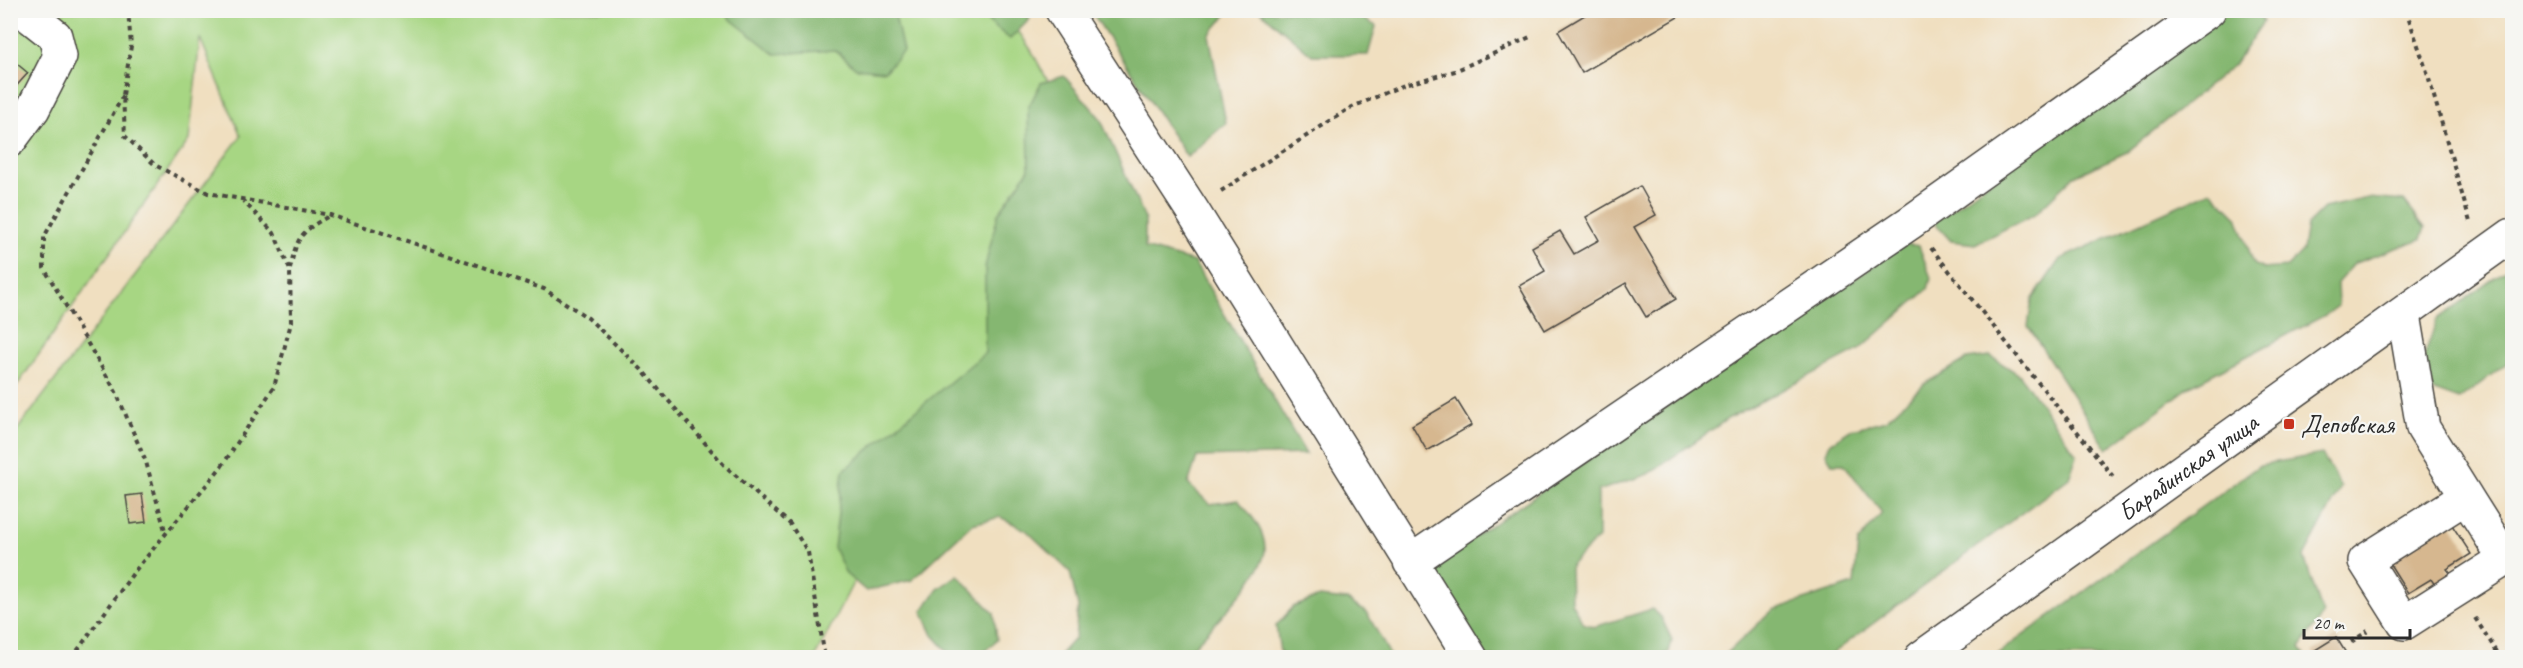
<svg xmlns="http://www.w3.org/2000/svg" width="2523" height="668" viewBox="0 0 2523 668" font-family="Caveat,sans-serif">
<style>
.green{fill:#a7d683;stroke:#698057;stroke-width:1.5}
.forest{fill:#85b771;stroke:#58714e;stroke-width:1.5}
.building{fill:#d6b78f}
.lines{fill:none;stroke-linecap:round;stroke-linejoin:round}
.minor-casing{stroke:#494641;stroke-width:36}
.major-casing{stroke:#494641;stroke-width:36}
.path{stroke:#494641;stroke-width:4;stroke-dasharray:4.5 4.5;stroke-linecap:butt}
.minor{stroke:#fff;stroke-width:33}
.major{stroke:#fff;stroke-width:33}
.poi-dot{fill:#c8321e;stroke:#f6f6f2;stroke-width:2}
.labels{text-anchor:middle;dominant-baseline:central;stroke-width:4.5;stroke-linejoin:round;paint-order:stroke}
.poi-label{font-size:26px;fill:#2b2b2b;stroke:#f6f6f2;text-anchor:start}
.street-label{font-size:26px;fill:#2b2b2b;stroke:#f6f6f2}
</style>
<rect width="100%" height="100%" fill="#f6f6f2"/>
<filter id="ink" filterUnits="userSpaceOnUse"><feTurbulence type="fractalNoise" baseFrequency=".0167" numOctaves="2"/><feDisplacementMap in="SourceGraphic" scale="12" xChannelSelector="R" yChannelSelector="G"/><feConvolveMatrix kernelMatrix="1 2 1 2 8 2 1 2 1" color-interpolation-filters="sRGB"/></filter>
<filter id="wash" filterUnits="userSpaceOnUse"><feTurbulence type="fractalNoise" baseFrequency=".008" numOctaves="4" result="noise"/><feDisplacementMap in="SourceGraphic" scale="24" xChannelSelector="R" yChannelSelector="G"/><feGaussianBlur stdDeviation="1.35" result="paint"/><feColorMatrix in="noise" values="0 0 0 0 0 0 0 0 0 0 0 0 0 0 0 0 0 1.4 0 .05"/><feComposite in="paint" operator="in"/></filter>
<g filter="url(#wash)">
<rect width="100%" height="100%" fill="#f0dfc0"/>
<path class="green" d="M11 11H1005L1031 50 1097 172 1075 302 907 478 815 657H11V438L241 136 200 38 189 140 11 394Z"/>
<path class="forest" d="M726 11H894L903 51 885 71 856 68 835 50 775 54 729 18Z
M979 11H1025L1030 19 1010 39 991 24Z
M1091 11H1233L1228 13 1209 35 1226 123 1187 157Z
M1260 11H1350L1376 26 1368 55H1312Z
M2230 11H2258L2263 22 2234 65 2127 152 2074 176 2035 214 1975 244 1951 241 1934 222 2116 89Z
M1064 76 1100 118 1145 219V248L1194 262 1306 454 1197 457 1188 484 1210 504 1238 500C1250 514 1264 528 1265 548 1266 576 1203 635 1184 657H1058L1075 638 1078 607 1070 572 1026 530 1000 517 972 524 912 580 866 591 846 574 834 548 843 471 985 353V267L998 214 1029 169 1028 108 1041 83Z
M2211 191 2237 217 2254 264 2263 269 2287 267 2303 250 2307 225 2324 208 2368 198 2404 201 2425 228 2421 239 2355 263 2337 283 2338 306 2327 314 2192 385 2107 449 2028 326 2032 300 2060 259Z
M1906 244 1919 246 1931 278 1928 289 1859 350 1729 418 1648 474 1598 491V538L1570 566 1571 602 1583 623 1594 627 1652 609 1661 617 1672 640 1669 652 1660 657H1483L1430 567Z
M2512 265V359L2459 400 2429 389 2424 356 2437 320Z
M1990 356 2020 375 2077 455 2069 478 1828 657H1723L1773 610 1854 584 1858 542 1882 513 1844 464H1832L1826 453 1830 443 1852 429 1886 420 1924 384 1967 359Z
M2322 454 2341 487 2304 557 2323 614 2300 648 2306 657H1993L2260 465Z
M958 575 994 613 997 640 978 657 952 656 933 635 922 611 938 589Z
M1319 597 1347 600 1367 613 1391 657 1288 658 1280 652 1276 626 1293 607Z"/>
<g id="blocks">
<path class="building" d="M1593 10H1690L1582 73 1558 31Z
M10 58 28 73 10 93Z
M1640 186 1656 215 1634 227 1676 299 1646 317 1626 283 1545 330 1519 286 1545 271 1532 247 1560 231 1574 254 1599 240 1586 217Z
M1456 399 1472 425 1427 451 1412 425Z
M142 494 146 522 130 524 126 496Z
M2450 522 2471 554 2447 569 2454 578 2437 588 2431 579 2408 593 2388 561Z
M2336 637 2349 658H2316L2312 652Z"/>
</g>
</g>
<g filter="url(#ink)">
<use href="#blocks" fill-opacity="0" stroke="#494641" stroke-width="1.5"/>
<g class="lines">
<defs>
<path id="minor" d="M1062 10 1192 210 1471 658
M10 140 33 109 60 56 55 36 22 10
M2404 315 2423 428 2466 497
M2466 497 2505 559 2404 623 2365 561Z
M1410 562 1911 222 2209 10"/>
<g id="major">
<path id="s1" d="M1921 658 2512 235"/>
</g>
</defs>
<use href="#minor" class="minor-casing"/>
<use href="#major" class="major-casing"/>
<path class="path" d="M128 10 131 46 123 95 125 136 155 165 208 193 330 215 454 257 544 289 588 318 641 369 724 465 790 524 808 552 825 658
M2406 10 2427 72 2470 222
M123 96 44 237V268L116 392 146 462 166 534
M1221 191 1350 108 1404 85 1455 71 1530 37
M1931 248 2115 479
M290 269C297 237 300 232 329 216
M2475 618 2501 658
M2351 642 2368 631
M72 658 134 572 222 466 274 387 291 323 290 270 274 233 243 201"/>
<use href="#minor" class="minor"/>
<use href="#major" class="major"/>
</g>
</g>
<rect class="poi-dot" x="2283" y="418" width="12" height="12" rx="3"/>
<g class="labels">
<g class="poi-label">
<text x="2301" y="424">Деповская</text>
</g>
<g class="street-label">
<text stroke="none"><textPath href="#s1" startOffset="328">Барабинская улица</textPath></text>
</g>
</g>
<rect width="2523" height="668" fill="none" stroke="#f6f6f2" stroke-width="36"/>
<path d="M2304 629v9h106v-9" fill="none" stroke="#2b2b2b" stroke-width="3"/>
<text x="2313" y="629" font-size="18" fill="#2b2b2b" stroke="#f6f6f2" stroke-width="4.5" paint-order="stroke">20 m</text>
</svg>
